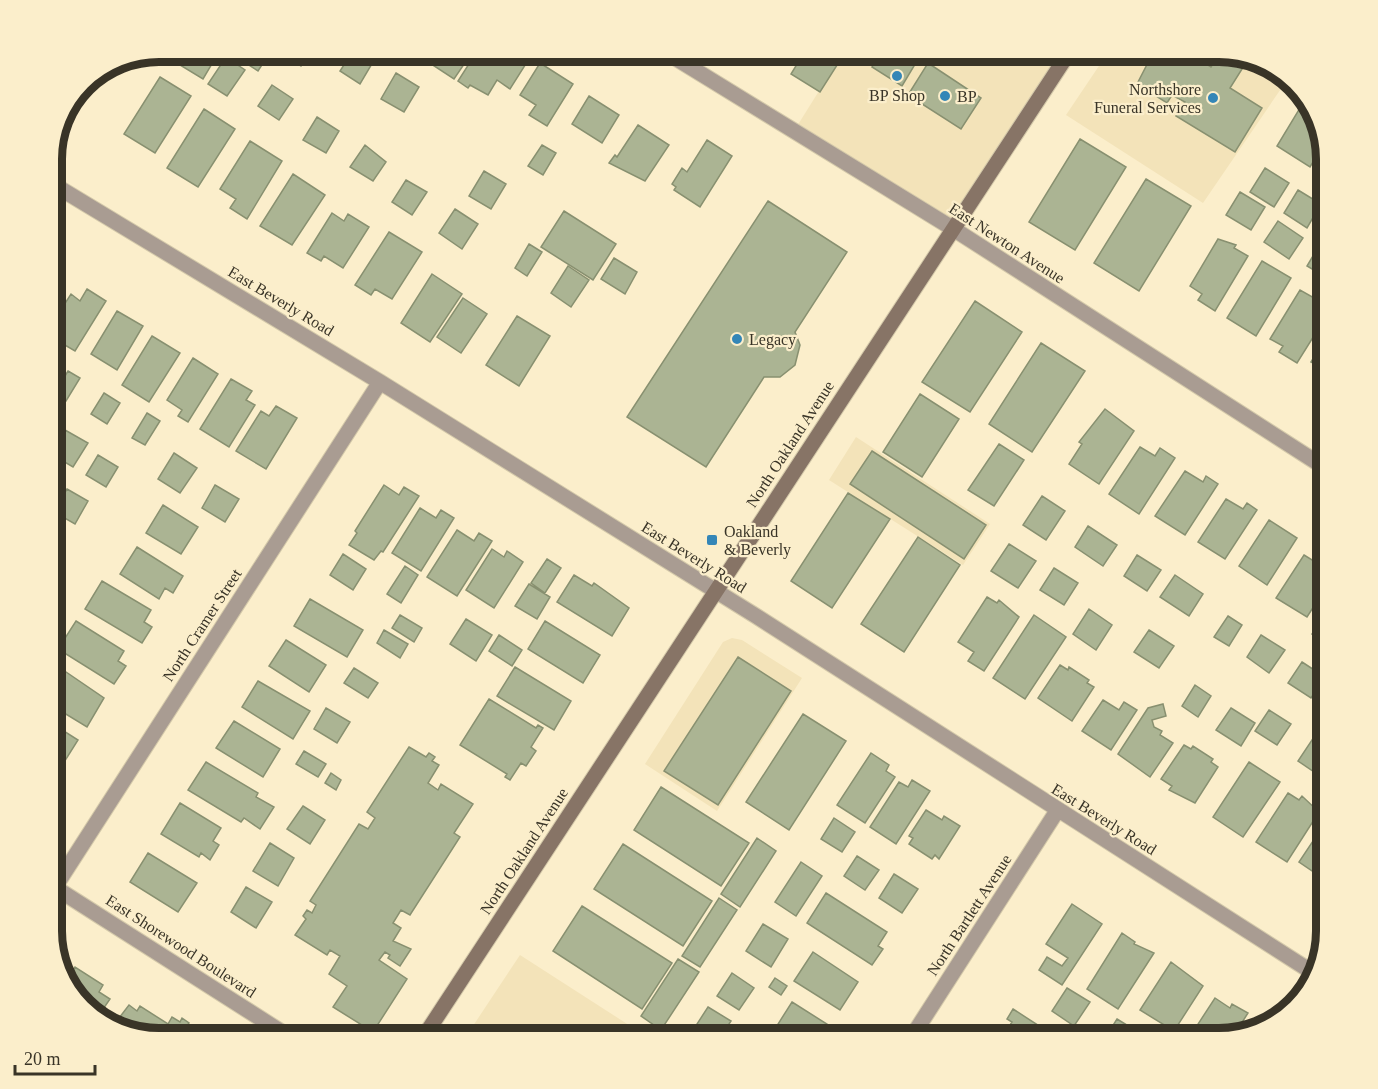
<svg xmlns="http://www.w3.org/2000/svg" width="1378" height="1089" viewBox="0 0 1378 1089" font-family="Georgia,serif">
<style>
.built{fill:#f3e3b9}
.building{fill:#abb493;stroke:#889070;stroke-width:1.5}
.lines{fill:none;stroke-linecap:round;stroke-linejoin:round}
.street-casing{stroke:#d4c9aa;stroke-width:17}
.secondary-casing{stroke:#d4c9aa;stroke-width:17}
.street{stroke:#a99c92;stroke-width:15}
.secondary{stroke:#877466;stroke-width:15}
.poi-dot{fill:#3486b7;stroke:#fbeecb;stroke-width:2}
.labels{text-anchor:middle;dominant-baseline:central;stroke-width:4.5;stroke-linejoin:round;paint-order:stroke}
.poi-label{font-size:16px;fill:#393427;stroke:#fbeecb;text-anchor:start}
.street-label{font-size:16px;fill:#393427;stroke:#fbeecb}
.rim{fill:none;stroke:#393427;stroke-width:8}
</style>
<rect width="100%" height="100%" fill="#fbeecb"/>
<path class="built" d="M844 51H1069L952 228 794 131Z
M1109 51H1220L1289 77 1203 203 1066 115Z
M856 437 990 524 963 565 829 480Z
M732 638 742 640 802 678 717 811 645 764 723 642Z
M520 955 649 1038H465Z"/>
<path class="building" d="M188 51H206L216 57 203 79 180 65Z
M227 51H271L258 71Z
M285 51H303L309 55 301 66 283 54Z
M353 51 373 62 360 84 340 71Z
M426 51H473L454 79 422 58Z
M492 51H528L525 56 529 59 510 89 497 80 488 95 470 85 468 88 458 81 474 56 484 62Z
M805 51H846L820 92 791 74Z
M882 51H923L902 86 872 67Z
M1158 51H1199L1195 57 1211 67 1221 51 1247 61 1230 88 1262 108 1235 152 1176 116 1185 102 1172 95 1167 103 1137 84 1153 53 1156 54Z
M226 57 245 70 227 96 208 84Z
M540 63 573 84 547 126 529 115 536 105 520 95Z
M928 63 981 98 961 129 908 95Z
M396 73 419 87 404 112 381 99Z
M160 77 191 96 155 153 124 134Z
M272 85 293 99 279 120 258 106Z
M589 96 619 115 602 143 572 124Z
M1306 98 1316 111 1324 144 1310 167 1277 146Z
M204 109 235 129 198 187 167 168Z
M317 117 339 131 326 153 303 140Z
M638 125 669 145 645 181 609 163 615 155 617 157Z
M1080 139 1126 167 1075 250 1029 222Z
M707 140 732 156 700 207 674 190 676 187 672 184 682 168 687 172Z
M250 141 282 161 247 219 230 208 236 199 220 189Z
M365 145 386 162 373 181 350 167Z
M542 145 556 153 543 175 528 166Z
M1265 168 1289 183 1274 207 1250 192Z
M484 171 506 184 491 209 469 196Z
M293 174 325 195 292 245 260 226Z
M1146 179 1191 206 1139 291 1094 263Z
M406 180 427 192 412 215 392 202Z
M1298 190 1321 204 1307 228 1284 213Z
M1240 192 1265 207 1251 230 1226 215Z
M768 201 847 252 795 332 800 345 795 365 780 377H764L706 467 627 417Z
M455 209 478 224 462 249 439 233Z
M564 211 616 244 593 280 541 247Z
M332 213 344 221 348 214 369 227 343 268 324 256 321 261 307 253Z
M1278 221 1303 238 1289 259 1264 242Z
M389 232 422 252 392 299 375 289 371 295 355 285Z
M1218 239 1236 245 1234 248 1248 256 1215 311 1198 300 1202 294 1190 286Z
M529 244 542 252 527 276 515 268Z
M1320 244 1327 249V278L1307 266Z
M614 258 637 272 625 294 601 279Z
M1262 261 1291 278 1256 336 1227 318Z
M568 266 589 280 571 307 551 293Z
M432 274 462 294 430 342 401 323Z
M1326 278 1327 315 1297 363 1279 352 1283 346 1270 339 1300 290 1314 298Z
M51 279 62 286 51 303Z
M87 289 106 301 75 351 51 337V325L71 294 80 301Z
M463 298 487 314 461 353 437 337Z
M975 301 1022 332 970 412 922 382Z
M117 311 143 326 117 370 91 354Z
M517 316 550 336 519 386 486 365Z
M152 336 180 353 149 402 122 385Z
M1327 336V371L1311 362Z
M1041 343 1085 371 1032 452 989 424Z
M193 358 218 374 188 422 178 416 182 410 167 400Z
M68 371 80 378 66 401 54 394Z
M231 379 252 391 246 400 255 405 229 447 200 429Z
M104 393 120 403 107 424 91 414Z
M920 394 959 419 922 477 883 452Z
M276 406 297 418 266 469 236 451 261 411 269 416Z
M1105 409 1134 431 1099 484 1069 464 1082 444 1079 442Z
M147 413 160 421 145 445 132 438Z
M65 430 88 443 73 467 51 454Z
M999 444 1024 460 994 506 968 490Z
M1140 447 1155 456 1160 448 1175 458 1139 514 1109 494Z
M872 451 986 525 964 559 850 484Z
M174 453 197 468 180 493 158 479Z
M98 455 118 467 106 487 86 475Z
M1185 471 1203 482 1206 476 1218 484 1185 535 1155 516Z
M215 485 239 499 225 522 202 508Z
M384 485 399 495 404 487 419 496 383 552 381 551 374 560 349 545 357 533 355 531Z
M67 489 88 501 75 524 54 512Z
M848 493 890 519 832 608 791 581Z
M1042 496 1065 511 1046 540 1023 525Z
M1226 499 1243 509 1247 503 1257 510 1225 559 1198 542Z
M163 505 198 527 181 554 146 533Z
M420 508 436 518 441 510 454 518 421 571 392 553Z
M1269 520 1297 538 1267 585 1239 566Z
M1088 526 1117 545 1103 566 1075 547Z
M457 530 474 541 479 533 492 541 457 596 427 577Z
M918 537 960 565 904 652 861 624Z
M51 539 62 545 51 562Z
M1009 544 1036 561 1018 588 991 571Z
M137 547 183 576 173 593 165 588 159 599 120 574Z
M492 549 504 557 507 551 523 562 494 608 466 590Z
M343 554 366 569 353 590 330 575Z
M1137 555 1161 570 1147 591 1124 576Z
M1304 555 1312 560 1320 557 1327 561V586L1307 617 1276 598Z
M547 559 561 568 545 593 531 583Z
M405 566 418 575 401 603 387 594Z
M1054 568 1078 583 1064 605 1040 590Z
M574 575 592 586 594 583 629 608 612 636 557 602Z
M1175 575 1203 594 1189 616 1160 597Z
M102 581 151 610 144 622 152 627 142 643 85 609Z
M529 584 550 597 537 619 515 606Z
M987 597 997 603 999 600 1019 617 984 671 968 661 974 652 958 642Z
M310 599 363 630 347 657 294 626Z
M1089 609 1112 625 1096 650 1073 634Z
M1327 611V644L1312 634Z
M400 615 422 628 414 642 392 628Z
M1034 615 1066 637 1025 699 993 678Z
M1228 616 1242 625 1229 646 1214 637Z
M466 619 492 635 476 661 450 644Z
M76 621 124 651 118 661 126 666 114 684 58 649Z
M545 621 600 655 583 683 528 649Z
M384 630 408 644 400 658 377 643Z
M1149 630 1174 646 1159 668 1134 652Z
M499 635 522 650 512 666 489 651Z
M1261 635 1285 650 1269 673 1247 657Z
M286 640 326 665 309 692 269 666Z
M738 657 791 691 718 805 664 771Z
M1302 662 1325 677 1311 698 1288 683Z
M1060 665 1068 670 1069 667 1089 680 1087 683 1094 687 1072 721 1038 698Z
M51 667 64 675 66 672 104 698 87 727 51 705Z
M515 667 571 701 554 730 497 696Z
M354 668 378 683 368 698 344 683Z
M258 681 310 711 293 739 242 707Z
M1195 685 1211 696 1198 717 1182 706Z
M489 699 536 728 538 725 543 728 531 747 536 751 526 766 521 763 510 780 505 777 507 774 460 745Z
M1103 700 1119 710 1124 702 1137 710 1111 750 1082 731Z
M1163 704 1166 716 1152 720 1154 727 1162 731 1160 735 1173 743 1150 777 1118 754 1148 708Z
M326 708 350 722 337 743 314 729Z
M1231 708 1255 723 1241 746 1216 730Z
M1269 710 1291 724 1277 745 1255 731Z
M803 714 846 741 789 830 746 802Z
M51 719 61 724 59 728 78 740 61 767 51 763Z
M234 721 280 749 263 777 216 748Z
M1314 737 1327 745V765L1320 776 1298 761Z
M1184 745 1191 749 1193 746 1213 759 1211 762 1218 767 1195 803 1169 790 1172 786 1161 779Z
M409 747 426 757 429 753 435 757 432 761 439 765 428 783 438 790 441 784 473 804 454 833 460 837 410 915 401 910 393 923 401 928 393 941 411 949 400 966 388 958 390 955 385 952 379 960 407 979 373 1032 333 1007 347 986 329 974 340 956 330 950 327 955 295 935 306 919 303 916 307 910 312 913 316 905 310 901 359 824 368 829 375 818 367 812Z
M304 751 326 764 318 777 296 764Z
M871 753 889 765 886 771 895 777 865 823 837 805Z
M206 762 258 793 256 797 274 807 260 829 244 818 241 822 188 790Z
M1249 762 1280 782 1243 837 1213 817Z
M331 773 341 780 336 790 325 783Z
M912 780 930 791 896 844 870 827 899 782 908 787Z
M661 787 749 843 721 886 634 830Z
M1288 793 1299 800 1302 796 1319 812 1287 862 1256 842Z
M180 803 221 828 213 841 219 845 210 860 201 853 199 857 161 834Z
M303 806 325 820 310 844 287 829Z
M926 810 942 820 944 816 960 826 939 859 935 855 932 859 909 844 913 838 909 836Z
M834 818 855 832 842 852 821 839Z
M1319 832 1327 837V881L1299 862Z
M757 838 776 851 740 907 721 894Z
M270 843 294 858 278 886 253 871Z
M623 844 712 901 683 946 594 889Z
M148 853 197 883 178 912 130 882Z
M857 856 879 870 865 890 844 876Z
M801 862 822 876 796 916 775 902Z
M894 874 918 889 902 913 879 898Z
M246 887 272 902 256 928 231 912Z
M826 893 887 932 878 946 883 949 872 965 807 923Z
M719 898 737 910 700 967 682 956Z
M1072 904 1102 924 1062 985 1039 970 1047 957 1062 966 1068 958 1046 944Z
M582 906 672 963 642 1009 553 951Z
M763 924 788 939 771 967 746 951Z
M1122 933 1135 942 1134 944 1154 953 1118 1009 1087 989Z
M813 952 858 982 840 1010 794 981Z
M56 954 65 960 60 967 71 974 75 967 103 985 99 992 110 999 101 1012 116 1022 129 1005 137 1011 140 1006 168 1024 172 1017 180 1022 182 1018 189 1023 186 1027 201 1036 158 1038 88 1012 62 979Z
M678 959 699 972 661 1030 641 1016Z
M1171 962 1203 986 1174 1031 1140 1010Z
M732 973 754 988 739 1010 717 996Z
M775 978 787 986 781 995 769 987Z
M1067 988 1090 1002 1074 1026 1052 1011Z
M1215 998 1230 1008 1232 1004 1248 1013 1234 1035 1220 1038H1189Z
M792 1002 830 1026 823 1038H782L773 1032Z
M708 1007 731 1021 720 1038H688Z
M1013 1009 1047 1031 1042 1038H1002L1012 1022 1007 1019Z
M1117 1019 1143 1035 1141 1038H1105Z
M737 1028 753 1038H730Z"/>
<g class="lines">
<defs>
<path id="street" d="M664 51 952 228 1327 469
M58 127 91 76
M51 183 380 382 756 616 1312 972
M51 885 291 1038
M55 887 380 382
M911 1038 1057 811"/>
<path id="secondary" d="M423 1038 1070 51"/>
</defs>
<use href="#street" class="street-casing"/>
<use href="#secondary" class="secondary-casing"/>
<use href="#street" class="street"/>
<use href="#secondary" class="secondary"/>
</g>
<g class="poi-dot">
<circle cx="897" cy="76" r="6"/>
<circle cx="945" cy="96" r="6"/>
<circle cx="1213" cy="98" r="6"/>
<circle cx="737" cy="339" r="6"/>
<rect x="706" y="534" width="12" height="12" rx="3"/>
</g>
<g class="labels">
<g class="poi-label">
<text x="1201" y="89" text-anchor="end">Northshore<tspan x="1201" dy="18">Funeral Services</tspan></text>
<text x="897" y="95" text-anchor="middle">BP Shop</text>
<text x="957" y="96">BP</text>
<text x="749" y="339">Legacy</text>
<text x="724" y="531">Oakland<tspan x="724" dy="18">&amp; Beverly</tspan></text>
</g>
<g class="street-label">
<text transform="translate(1007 243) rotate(33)">East Newton Avenue</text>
<text transform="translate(281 301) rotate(31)">East Beverly Road</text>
<text transform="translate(790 444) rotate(-57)">North Oakland Avenue</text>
<text transform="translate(694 557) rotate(32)">East Beverly Road</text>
<text transform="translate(202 625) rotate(-57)">North Cramer Street</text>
<text transform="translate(1104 819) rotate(32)">East Beverly Road</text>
<text transform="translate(524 851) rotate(-57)">North Oakland Avenue</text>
<text transform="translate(969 915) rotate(-57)">North Bartlett Avenue</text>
<text transform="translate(181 946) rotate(33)">East Shorewood Boulevard</text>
</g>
</g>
<path d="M0 0H1378V1089H0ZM159 62H1219A97 97 0 0 1 1316 159V931A97 97 0 0 1 1219 1028H159A97 97 0 0 1 62 931V159A97 97 0 0 1 159 62Z" fill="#fbeecb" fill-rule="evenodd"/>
<path class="rim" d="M159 62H1219A97 97 0 0 1 1316 159V931A97 97 0 0 1 1219 1028H159A97 97 0 0 1 62 931V159A97 97 0 0 1 159 62Z"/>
<path d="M15 1065v9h80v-9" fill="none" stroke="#393427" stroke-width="3"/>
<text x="24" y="1065" font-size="18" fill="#393427" stroke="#fbeecb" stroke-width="4.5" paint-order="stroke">20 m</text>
</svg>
